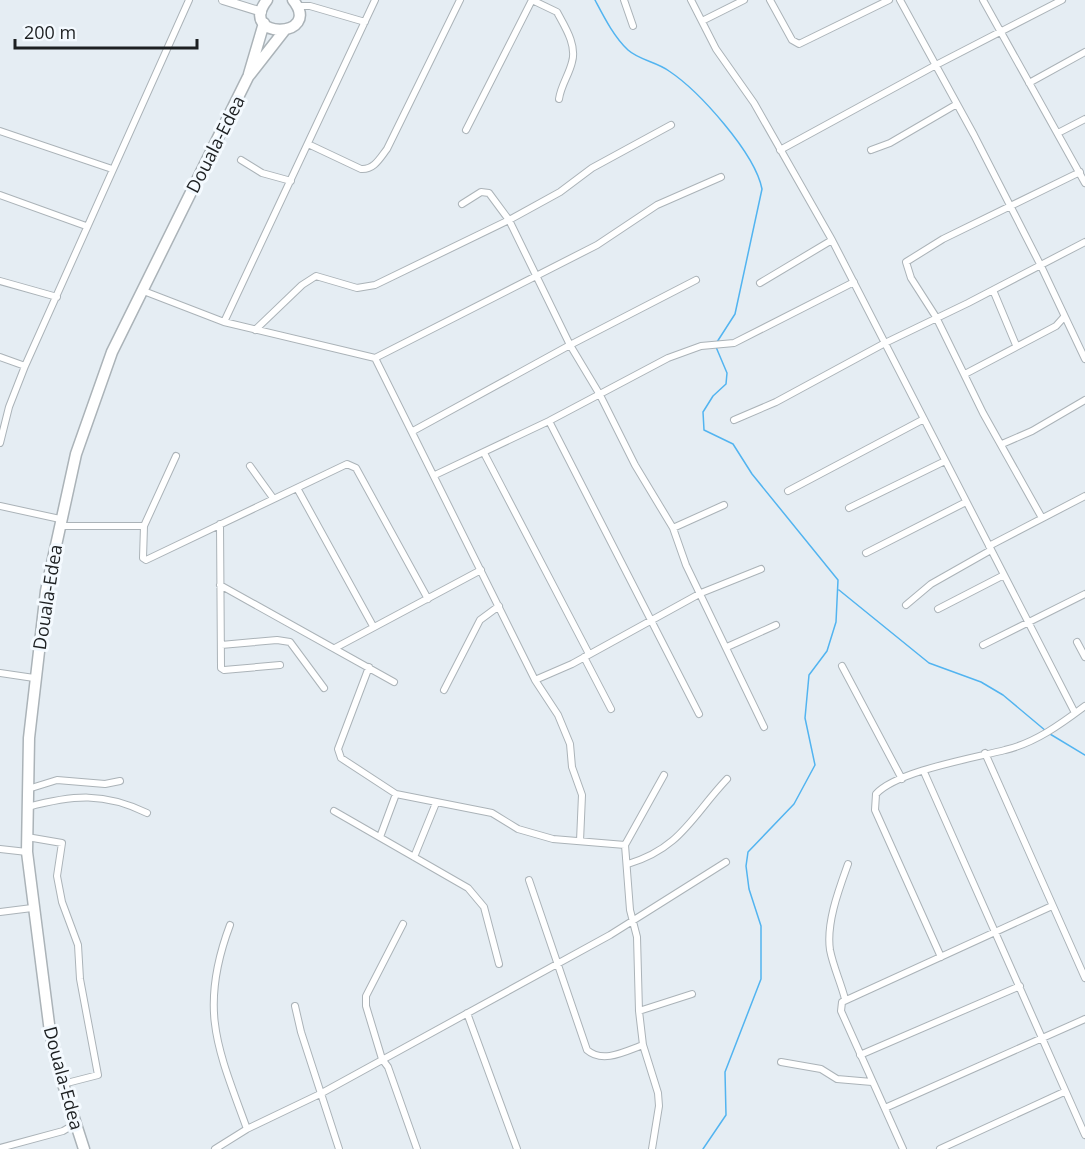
<svg xmlns="http://www.w3.org/2000/svg" width="1085" height="1149" viewBox="0 0 1085 1149" font-family="'Open Sans',sans-serif">
<style>
.lines{fill:none;stroke-linecap:round;stroke-linejoin:round}
.stream{stroke:#52b4f0;stroke-width:1.5}
.street-casing{stroke:#abb3b8;stroke-width:8}
.secondary-casing{stroke:#abb3b8;stroke-width:10}
.highway-casing{stroke:#abb3b8;stroke-width:13}
.street{stroke:#fff;stroke-width:6}
.secondary{stroke:#fff;stroke-width:8}
.highway{stroke:#fff;stroke-width:10}
.labels{text-anchor:middle;dominant-baseline:central;stroke-width:6;stroke-linejoin:round;paint-order:stroke}
.street-label{font-size:18px;fill:#1d2022;stroke:#f4faff}
</style>
<rect width="100%" height="100%" fill="#e5edf3"/>
<g class="lines">
<path class="stream" d="M595 0C604 17 614 37 628 50 639 60 657 62 669 71 699 91 755 153 762 189L735 314 717 342
M839 590 929 663 981 682 1003 695 1046 731
M1050 734 1085 755
M703 1149 726 1115 725 1072 761 979V926L749 889 746 866 748 852 794 804 815 765 805 718 809 675 827 651 836 622 838 580 752 474 733 444 704 430 703 412 713 396 726 384 727 373 716 347"/>
<defs>
<path id="street" d="M532 0 557 12C565 27 577 45 572 62 569 75 561 85 559 99
M624 0 633 26
M691 0 716 49 754 103 832 240 1075 713
M770 0 792 40 799 44 889 0
M900 0 974 135 1041 266 1085 359
M983 0 1085 183
M297 6H310L365 22
M702 21 744 0
M1029 83 1085 52
M466 130 532 0
M0 131 112 169
M1058 133 1085 119
M308 144 361 169C374 170 380 158 387 149L460 0
M780 150 936 65 1062 0
M871 150 890 143 957 104
M241 160 262 173 291 181
M0 195 86 226
M462 204 481 192 489 193 509 220 570 345 600 395 635 465 673 528 686 565 764 727
M0 281 57 297
M760 283 832 240
M141 290 224 322 375 358 597 245 657 205 721 177
M993 290 1016 345
M224 322 375 0
M255 330 302 285 316 276 357 288 375 285 509 220 560 192 592 168 671 125
M0 357 25 366
M375 358 535 680 558 715 570 744 572 767 582 795 580 841
M965 374 1056 326 1064 317
M734 420 776 402 885 343 968 303 1085 242
M549 421 699 714
M413 431 570 345 696 280
M0 443 9 407 25 366 189 0
M1002 444 1032 431 1085 400
M484 453 589 654
M176 456 144 526 143 558 146 560 347 464 356 468 428 599
M250 466 273 498
M435 475 549 421 668 358 701 346 734 343 854 282
M297 488 373 626
M788 491 924 419
M0 506 60 519
M849 508 945 461
M1042 518 983 413 936 317 911 278 906 262 943 239 1080 172
M220 524 221 668 224 670 280 665
M59 526H144
M673 528 724 505
M989 546 1085 496
M866 553 966 502
M220 585 394 682
M906 605 931 584 991 550
M938 609 1004 575
M1077 642 1085 657
M221 645 277 640 290 642 324 688
M983 645 1085 594
M727 647 776 625
M335 648 481 570
M584 657 611 709
M842 666 902 779
M369 667 338 749 341 758 396 794 492 813 518 829 553 839 625 845
M0 673 34 678
M535 680 572 664 701 593 761 569
M444 690 480 620 499 606
M985 753 1085 978
M924 772 1085 1135
M28 789 57 780 105 784 120 781
M28 807C73 795 104 792 147 813
M334 811 468 888 484 907 499 964
M27 837 62 843 57 876 62 902 78 945 80 979 98 1075 63 1084
M380 837 396 794
M0 849 27 852
M414 857 436 803
M628 864C681 848 692 816 727 779
M529 880 587 1050C603 1064 626 1051 643 1045
M0 912 32 908
M403 924 366 996V1006L382 1059 388 1067 417 1149
M230 925C198 1010 218 1049 247 1129
M941 957 875 810 876 794C897 771 974 758 1005 750 1035 743 1061 724 1085 706
M845 999C841 983 833 966 830 950 826 923 839 889 848 864
M295 1006 301 1032 339 1149
M639 1011 692 994
M467 1013 517 1149
M860 1055 1020 986
M781 1062 821 1069 837 1079 872 1082
M885 1108 1085 1019
M0 1148 63 1131 75 1124
M215 1149 247 1129 320 1094 610 935 726 862
M652 1149 659 1106 658 1093 643 1045 639 1011 637 937 630 910 625 845 664 775
M903 1149 841 1011 842 1002 1052 906
M940 1149 1064 1092"/>
<path id="secondary" d="M223 0 262 12"/>
<path id="highway" d="M267 0C236 40 324 39 293 0
M249 74 264 23
M84 1149 63 1084 50 1032 27 852 29 738 46 591 76 454 112 352 248 77 284 31"/>
</defs>
<use href="#street" class="street-casing"/>
<use href="#secondary" class="secondary-casing"/>
<use href="#highway" class="highway-casing"/>
<use href="#street" class="street"/>
<use href="#secondary" class="secondary"/>
<use href="#highway" class="highway"/>
</g>
<g class="labels">
<g class="street-label">
<text transform="translate(215 144) rotate(-63)">Douala-Edea</text>
<text transform="translate(47 597) rotate(-81)">Douala-Edea</text>
<text transform="translate(64 1078) rotate(75)">Douala-Edea</text>
</g>
</g>
<path d="M15 39v9h182v-9" fill="none" stroke="#1d2022" stroke-width="3"/>
<text x="24" y="39" font-size="18" fill="#1d2022" stroke="#f4faff" stroke-width="4.5" paint-order="stroke">200 m</text>
</svg>
